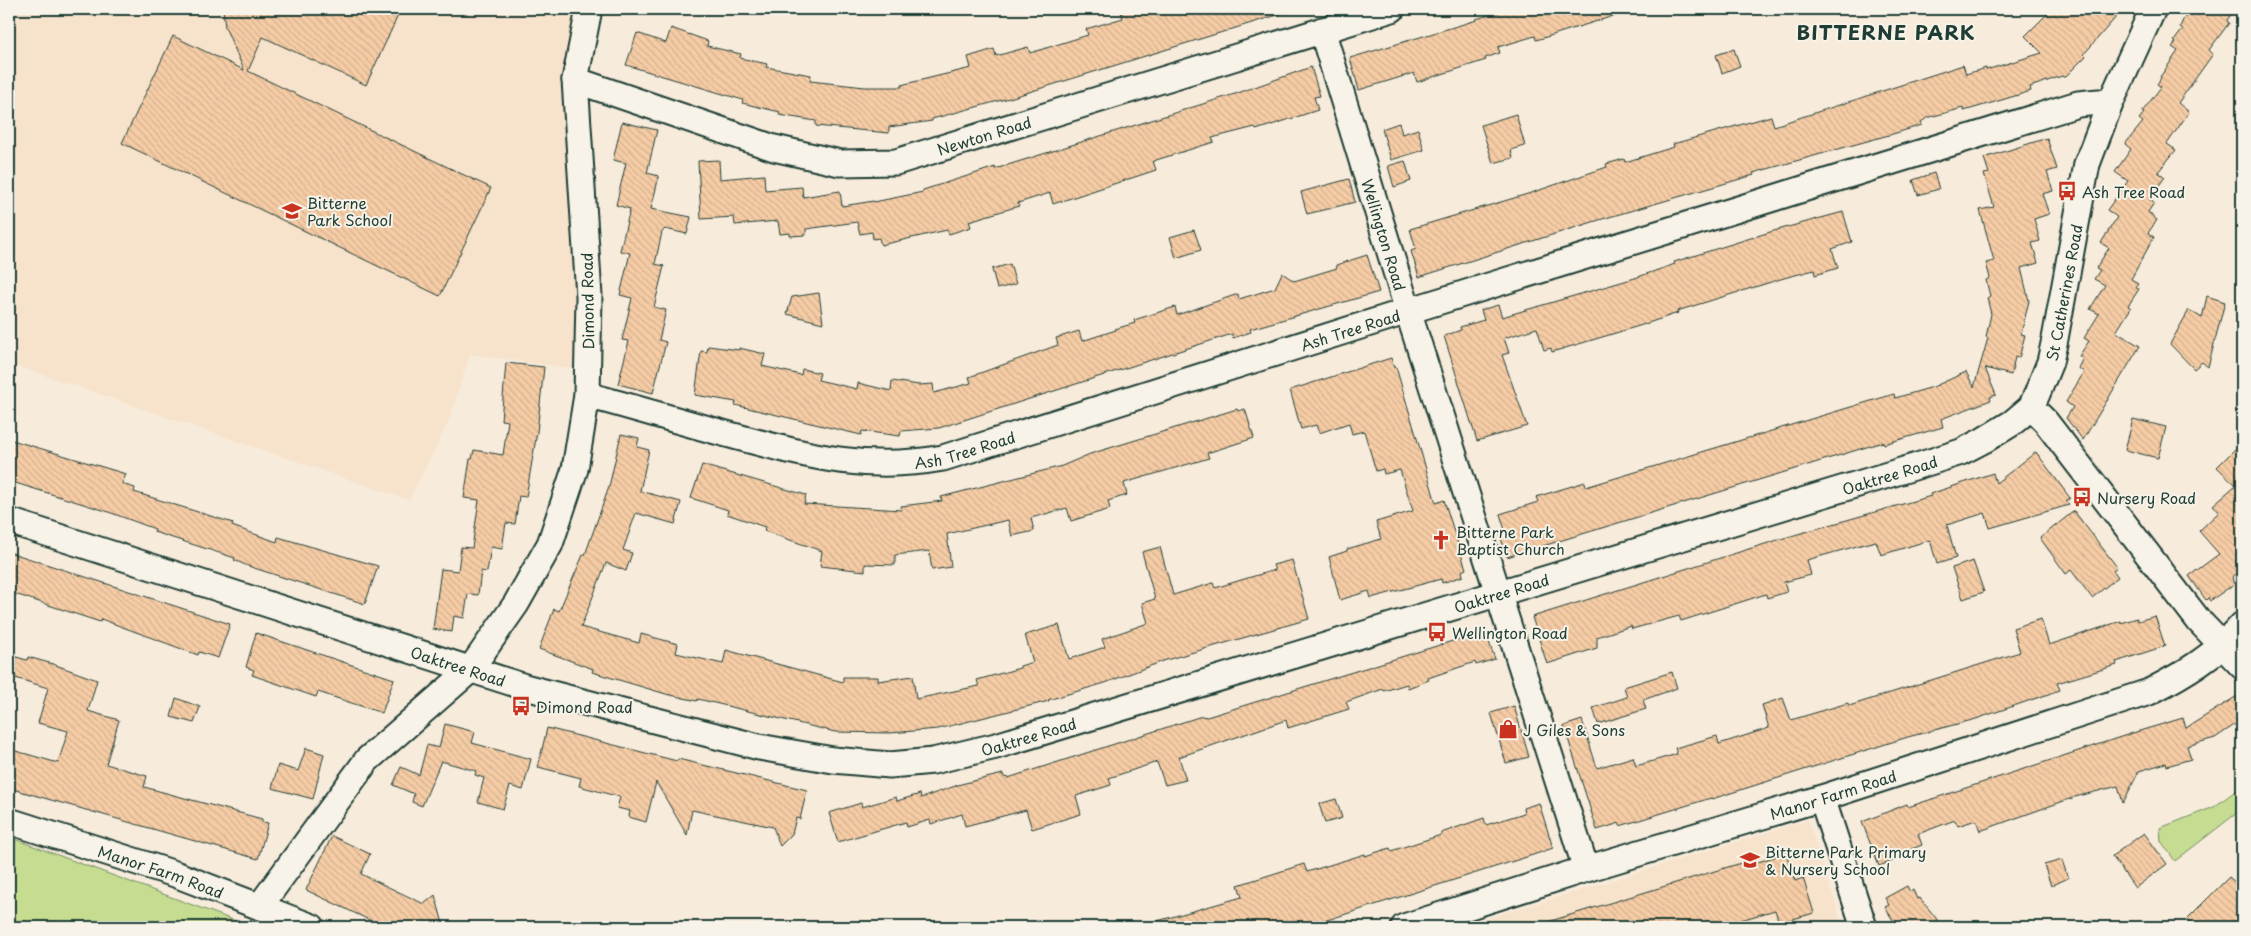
<svg xmlns="http://www.w3.org/2000/svg" width="2251" height="936" viewBox="0 0 2251 936" font-family="'Playpen Sans',sans-serif">
<style>
.built{fill:#f7e2cb}
.green{fill:#c5dc91;stroke:#728c62}
.building{fill:url(#building-back-hatch);stroke:#1f3d34}
.lines{fill:none;stroke-linecap:round;stroke-linejoin:round}
.minor-casing{stroke:#1f3d34;stroke-width:29}
.minor{stroke:#f7f3e8;stroke-width:25}
.labels{text-anchor:middle;dominant-baseline:central;stroke-width:4;stroke-linejoin:round;paint-order:stroke}
.street-label{font-size:15px;fill:#1f3d34;stroke:#f7f3e8}
.poi-label{font-size:15px;fill:#1f3d34;stroke:#f7f3e8;text-anchor:start}
.district-label{font-size:20px;font-weight:bold;letter-spacing:1px;fill:#1f3d34;stroke:#f7f3e8}
</style>
<defs>
<pattern id="building-back-hatch" width="6" height="6" patternUnits="userSpaceOnUse" patternTransform="scale(1.25)"><rect width="6" height="6" fill="#f6cca5"/><path d="M-1 5l2 2M0 0l6 6M5-1l2 2" fill="none" stroke="#d2b08f"/></pattern>
</defs>
<rect width="100%" height="100%" fill="#f7ebdb"/>
<filter id="ink" filterUnits="userSpaceOnUse"><feTurbulence type="fractalNoise" baseFrequency=".02" numOctaves="2"/><feDisplacementMap in="SourceGraphic" scale="10" xChannelSelector="R" yChannelSelector="G"/><feConvolveMatrix kernelMatrix="1 2 1 2 8 2 1 2 1" color-interpolation-filters="sRGB"/></filter>
<g filter="url(#ink)">
<path class="built" d="M9 9H583L577 369 470 354 448 423 409 500 9 363Z
M1808 820 1843 927H1457L1549 900Z"/>
<path class="green" d="M2242 786V809L2175 861 2161 841 2160 828 2214 807Z
M9 837 252 927H9Z"/>
<path class="building" d="M223 9H401L366 85 263 37 248 71 491 188 440 296 122 143 173 36 244 70 225 27Z
M1120 9H1283L1284 13 1013 97 932 119V121L889 127V133L816 126V121L779 115 780 112 742 103 743 100 626 65 637 33 666 43 671 28 708 41 707 46 741 54 740 58 767 64 766 67 811 75 810 81 865 87H902L901 85 971 68 968 57 994 49 996 56 1028 47 1030 53 1088 35 1086 29 1123 18Z
M1509 9H1619L1620 14 1543 38 1536 40 1535 36 1498 47 1500 53 1485 58 1486 60 1417 82 1414 73 1359 90 1350 58 1477 20 1476 19Z
M2052 9H2108L2117 16 2084 54 2086 56 2064 78 2062 76 2030 87 2031 91 2005 99 1964 111 1963 108 1927 118 1921 122 1922 125 1896 133 1753 173 1754 175 1599 220 1419 277 1411 251 1416 249 1410 229 1531 193 1607 167 1606 164 1624 159 1625 162 1674 147 1673 144 1771 116 1774 126 1963 65 1966 74 1986 68V70L2042 53 2025 36Z
M2192 9H2235L2227 20 2229 23 2209 50 2213 54 2178 103 2189 112 2167 144 2176 150 2158 172 2165 177 2149 199 2154 203 2148 212 2157 220 2148 233 2154 237 2131 279 2138 283 2136 287 2139 289 2128 306 2131 308 2116 332 2140 346 2083 440 2066 418 2073 407 2066 402 2084 372 2078 368 2083 358 2079 356 2089 341 2084 338 2099 314 2090 309 2105 285 2094 279 2100 270 2096 268 2109 248 2101 243 2117 217 2107 210 2128 181 2115 172 2131 149 2125 144 2143 122 2139 119 2144 113 2142 112 2161 87 2157 84 2161 78 2160 77 2178 51 2172 47 2176 42 2174 41 2183 29 2180 27 2183 20Z
M1734 49 1740 66 1722 73 1716 55Z
M1311 67 1320 96 1314 97 1318 110 1256 130 1255 127 1212 138 1214 142 1153 161 1156 170 1053 204 1050 193 1018 203 1019 206 969 221 971 227 949 234 947 230 881 245 879 238 873 239 872 232 860 234 857 222 806 229V235L790 236V233L780 234 778 221 735 225 734 217 701 219 698 161 719 160 720 179 764 175 765 190 802 187 803 197 840 191 842 206 874 201V202L923 192V190L980 172 995 167V169L1238 93Z
M1516 114 1525 146 1511 150 1513 158 1493 163 1481 125Z
M622 122 657 130 647 173 659 176 651 209 691 217 687 234 665 229 662 232 655 264 664 266 654 307 666 310 659 340 666 342 653 393 618 384 629 341 622 340 632 298 620 295 630 253 620 251 630 209 616 205 626 163 613 160Z
M1399 123 1402 134 1418 129 1424 150 1391 160 1382 129Z
M2047 138 2057 169 2047 172 2053 191 2042 194 2049 214 2034 219 2040 241 2032 243 2038 263 2021 268 2029 301 2021 334 2025 335 2019 358 2015 357 2011 375 1985 368 1996 395 1990 397 1991 400 1941 419 1943 427 1884 444 1883 442 1507 557 1499 532 1505 530 1500 514 1538 502 1536 497 1585 482 1586 487 1894 394 1895 398 1933 387 1966 372 1974 387 1988 338 1986 337 1991 314 1987 298 1990 296 1986 280 1990 278 1986 263 1994 261 1980 210 1994 207 1984 174 1989 173 1984 158Z
M1405 161 1411 181 1394 187 1388 166Z
M1934 173 1939 189 1918 195 1913 180Z
M1349 179 1355 202 1307 214 1301 192Z
M1843 212 1852 242 1832 249 1838 268 1815 275 1814 270 1784 278 1677 311 1678 313 1639 326 1552 352 1551 348 1544 350 1537 328 1504 338 1509 353 1502 355 1527 426 1477 441 1444 336 1461 330 1460 327 1484 320 1481 310 1498 305 1502 317 1635 278 1675 264 1674 262 1770 232Z
M1194 230 1201 250 1176 258 1170 237Z
M1367 255 1379 292 1250 329 1251 332 1233 338 1232 334 939 428 901 431 900 436 862 431 861 435 735 405 736 402 695 395 701 351 707 352 708 346 739 350V348L765 354 762 366 801 375 802 369 820 373 818 380 857 389 858 383 891 391 892 381 919 385 933 384 934 393 971 383 969 377 1058 345 1056 338 1079 331 1082 341 1085 340 1116 330 1115 329 1135 323 1134 320 1175 307 1177 315 1238 294 1239 299 1275 288 1282 273 1294 281 1337 268 1336 265Z
M1010 264 1016 284 997 289 992 269Z
M819 293 823 323 787 314 792 297Z
M2207 296 2225 302 2208 367 2202 362 2194 369 2170 344 2189 310 2202 318Z
M1391 358 1394 368 1396 367 1436 503 1444 500 1466 569 1462 571 1463 576 1442 583 1441 579 1371 598 1369 591 1340 600 1329 557 1347 551V549L1381 539 1376 522 1413 511 1400 470 1384 474 1383 469 1376 471 1364 431 1352 434 1349 423 1319 433 1316 425 1301 429 1290 390Z
M506 363 544 367 537 432 526 497 519 496 515 524 506 523 502 549 491 547 487 572 481 571 478 595 468 594 464 618 454 616 452 632 433 629 441 569 458 571 461 547 472 548 479 500 464 498 470 459H472L474 450 503 455 508 421 501 420Z
M1237 409 1238 411 1245 409 1254 438 1207 453 1209 458 1124 483 1127 495 1108 501 1110 509 1071 521 1067 508 1031 518 1034 531 1012 536 1008 520 947 534 951 567 932 570 929 551 895 555V565L865 564V571L820 566 822 551 764 531 765 527 727 514 728 510 691 498 702 465 806 495 804 504 902 510 901 506 942 501 941 497 1062 466 1090 454Z
M2133 419 2166 427 2158 458 2125 450Z
M621 434 639 438 637 447 649 450 640 491 681 502 675 524 636 513 623 550 632 553 626 571 606 563 581 627 639 643 641 634 678 644 676 653 723 664 726 650 843 682V677H878V681L913 676 916 699 964 689 979 686 977 680 1020 668V666L1033 662 1025 635 1059 625 1069 659 1105 647 1102 639 1148 623 1142 603 1155 599 1142 552 1160 547 1173 595 1213 583 1215 588 1251 577 1275 570 1273 565 1292 560 1309 619 1166 660 1105 683 1048 700 1049 701 938 729 890 733 835 732 698 699 697 701 666 694 592 672 593 669 539 649 554 609 559 611 583 555H585L609 487Z
M12 440 126 474 122 484 135 488 134 492 233 523 232 526 277 542 278 537 378 566 365 604 248 566 234 560 235 558 154 532 155 529 106 511 9 481V450Z
M2242 442V567L2232 577 2234 584 2210 601 2208 598 2206 600 2189 576 2219 554 2199 531 2219 512 2213 505 2236 485 2217 467Z
M2036 452 2070 498 2066 501 2069 505 1990 528 1985 513 1950 524 1947 525 1956 558 1937 564 1930 540 1881 555 1876 541 1864 544 1807 560 1811 575 1784 582 1787 592 1767 598 1766 594 1681 621 1679 616 1632 629 1631 626 1597 637V648L1547 664 1532 617 1784 538 1931 496 1930 494 1993 473 1996 483Z
M2074 511 2117 567 2113 570 2118 577 2092 598 2071 570 2066 574 2040 538Z
M9 552 230 624 218 658 199 652 198 655 101 619 100 622 9 592Z
M1973 561 1984 592 1963 599 1952 568Z
M2155 616 2165 646 2116 662 2117 665 2057 683 2060 690 1976 719 1908 737 1712 799 1711 798 1620 826V823L1597 830 1564 726 1582 720 1597 768 1633 757 1636 766 1677 754 1675 748 1717 736 1719 744 1769 728 1762 705 1783 698 1791 720 1848 703 1849 706 2020 652 2013 628 2041 619 2049 645 2121 621V623L2137 618 2138 621Z
M1485 631 1495 659 1476 665 1475 662 1428 678 1429 680 1408 688 1407 684 1384 691 1383 689 1346 702 1349 709 1288 728 1286 720 1179 757 1186 780 1165 785 1157 762 1109 778 1111 785 1076 796 1081 814 1032 829 1026 810 965 826 962 814 931 824 930 820 907 827 906 822 838 842 829 813 861 803 862 807 896 797 897 801 920 794 921 798 961 784 1003 774 1004 777 1008 778 1202 716 1207 717Z
M256 633 394 679 382 713 318 692 316 697 252 675 254 670 246 667Z
M9 655 27 660 28 657 53 664 97 680 88 711 119 720 106 764 147 776 144 787 262 819V822L268 823 258 859 9 788V749L58 763 68 731 38 723 48 688 9 676Z
M1672 672 1677 688 1643 700 1646 709 1598 724 1593 708 1627 697 1624 687Z
M2242 693V720L2215 738 2187 746 2191 759 2167 766 2166 763 2139 771 2123 803 2118 786 2075 797 1980 831 1976 820 1958 826 1955 820 1918 834 1922 845 1894 856 1895 860 1879 866 1862 822 1907 804 1908 807 2136 732 2183 718 2186 728Z
M176 698 200 707 194 723 171 717Z
M1514 706 1529 757 1506 763 1491 713Z
M445 724 475 732 472 743 531 759 523 790 510 786 503 809 478 802 484 778 475 775 476 771 441 761 422 806 412 802 414 794 393 785 401 767 419 775 427 745 439 748Z
M547 728 677 761 678 759 807 790 800 819 796 818 792 834 780 846 773 827 692 810 687 835 656 782 646 822 629 817 630 811 617 808 620 797 579 786 581 778 538 767Z
M306 748 324 754 313 799 272 788 278 765 298 771Z
M1336 799 1342 818 1325 823 1319 804Z
M1539 803 1553 848 1533 855 1305 927H1155L1154 922 1242 897 1238 885 1304 864 1307 872 1365 854V856L1390 848 1391 851 1441 835V833L1484 818 1486 825 1524 813 1523 808Z
M2144 833 2167 864 2135 888 2112 856Z
M332 836 370 854 361 874 424 904 435 895 444 927H384L306 890Z
M1786 853 1795 881 1803 878 1814 913 1779 923 1775 910 1717 927H1544V923L1751 860 1752 864Z
M2062 860 2068 878 2051 886 2044 865Z
M2229 877 2242 888V927H2195L2187 919Z
M1907 886 1910 892 1913 890 1917 899 1920 898 1943 927H1897L1885 907 1889 905 1885 898Z"/>
<g class="lines">
<defs>
<g id="minor">
<path id="s1" d="M1322 30 1408 311 1586 869"/>
<path id="s2" d="M575 80 774 148 840 163 896 162 1392 9"/>
<path id="s3" d="M587 395C636 408 685 423 734 436 809 456 865 472 943 458L1408 311 2078 104 2099 102 2109 106"/>
<path d="M2031 407 2046 422 2199 621 2242 666"/>
<path id="s4" d="M9 521 525 687 759 747 833 760 890 765 933 761 996 746 1914 467 1961 452 1984 440 2012 423 2031 407 2037 394 2050 362 2055 339 2087 164 2109 106 2153 9"/>
<path d="M1822 798 1864 927"/>
<path id="s5" d="M9 821 175 874 312 927"/>
<path d="M260 906 367 760 470 670 516 604 550 544 575 469 587 395 589 296 575 80 589 9"/>
<path id="s6" d="M1404 927 1586 869 1822 798 2149 692C2184 674 2216 655 2242 625"/>
</g>
</defs>
<use href="#minor" class="minor-casing"/>
<use href="#minor" class="minor"/>
</g>
</g>
<defs>
<symbol id="bus-bare" viewBox="-9 -9 18 18"><path d="M-5-6H5V4H4V6H2V4H-2V6H-4V4H-5ZM-3.5-4V0h7V-4ZM-3.5 1.2v1.5H-2V1.2ZM2 1.2v1.5H3.5V1.2Z" fill="#c8321e" stroke="#f7f3e8" stroke-width="2.5" paint-order="stroke"/></symbol>
<symbol id="school-bare" viewBox="-9 -9 18 18"><path d="M0-5L7-2L0 1L-7-2ZM-4 1L0 2.5L4 1V4Q0 6-4 4Z" fill="#c8321e" stroke="#f7f3e8" stroke-width="2.5" paint-order="stroke"/></symbol>
<symbol id="church-bare" viewBox="-9 -9 18 18"><path d="M-1.2-6h2.4v3.5h3.3v2.4h-3.3V6h-2.4V-.1h-3.3v-2.4h3.3Z" fill="#c8321e" stroke="#f7f3e8" stroke-width="2.5" paint-order="stroke"/></symbol>
<symbol id="shop-bare" viewBox="-9 -9 18 18"><path d="M-5-2.5h2.3a2.7 3.5 0 0 1 5.4 0H5L5.5 6h-11ZM-1.5-2.5h3a1.5 2.3 0 0 0-3 0Z" fill="#c8321e" stroke="#f7f3e8" stroke-width="2.5" paint-order="stroke"/></symbol>
</defs>
<g fill-rule="evenodd">
<use href="#bus-bare" x="2053" y="177" width="28" height="28"/>
<use href="#school-bare" x="278" y="197" width="28" height="28"/>
<use href="#bus-bare" x="2068" y="483" width="28" height="28"/>
<use href="#church-bare" x="1427" y="526" width="28" height="28"/>
<use href="#bus-bare" x="1423" y="618" width="28" height="28"/>
<use href="#bus-bare" x="507" y="692" width="28" height="28"/>
<use href="#shop-bare" x="1494" y="715" width="28" height="28"/>
<use href="#school-bare" x="1736" y="846" width="28" height="28"/>
</g>
<g class="labels">
<g class="street-label">
<text stroke="none"><textPath href="#s2" startOffset="426">Newton Road</textPath></text>
<text stroke="none"><textPath href="#s1" startOffset="214">Wellington Road</textPath></text>
<text stroke="none"><textPath href="#s4" startOffset="2236">St Catherines Road</textPath></text>
<text transform="translate(587 301) rotate(-91)">Dimond Road</text>
<text stroke="none"><textPath href="#s3" startOffset="792">Ash Tree Road</textPath></text>
<text stroke="none"><textPath href="#s3" startOffset="388">Ash Tree Road</textPath></text>
<text stroke="none"><textPath href="#s4" startOffset="1958">Oaktree Road</textPath></text>
<text stroke="none"><textPath href="#s4" startOffset="1552">Oaktree Road</textPath></text>
<text stroke="none"><textPath href="#s4" startOffset="472">Oaktree Road</textPath></text>
<text stroke="none"><textPath href="#s4" startOffset="1058">Oaktree Road</textPath></text>
<text stroke="none"><textPath href="#s6" startOffset="449">Manor Farm Road</textPath></text>
<text stroke="none"><textPath href="#s5" startOffset="160">Manor Farm Road</textPath></text>
</g>
<g class="poi-label">
<text x="2082" y="191">Ash Tree Road</text>
<text x="307" y="202">Bitterne<tspan x="307" dy="17">Park School</tspan></text>
<text x="2097" y="497">Nursery Road</text>
<text x="1456" y="531">Bitterne Park<tspan x="1456" dy="17">Baptist Church</tspan></text>
<text x="1452" y="632">Wellington Road</text>
<text x="536" y="706">Dimond Road</text>
<text x="1523" y="729">J Giles &amp; Sons</text>
<text x="1765" y="851">Bitterne Park Primary<tspan x="1765" dy="17">&amp; Nursery School</tspan></text>
</g>
<g class="district-label">
<text x="1886" y="32">BITTERNE PARK</text>
</g>
</g>
<rect width="2251" height="936" fill="none" stroke="#f7f3e8" stroke-width="30"/>
<rect x="15" y="15" width="2221" height="906" fill="none" stroke="#1f3d34" stroke-width="2" filter="url(#ink)"/>
</svg>
